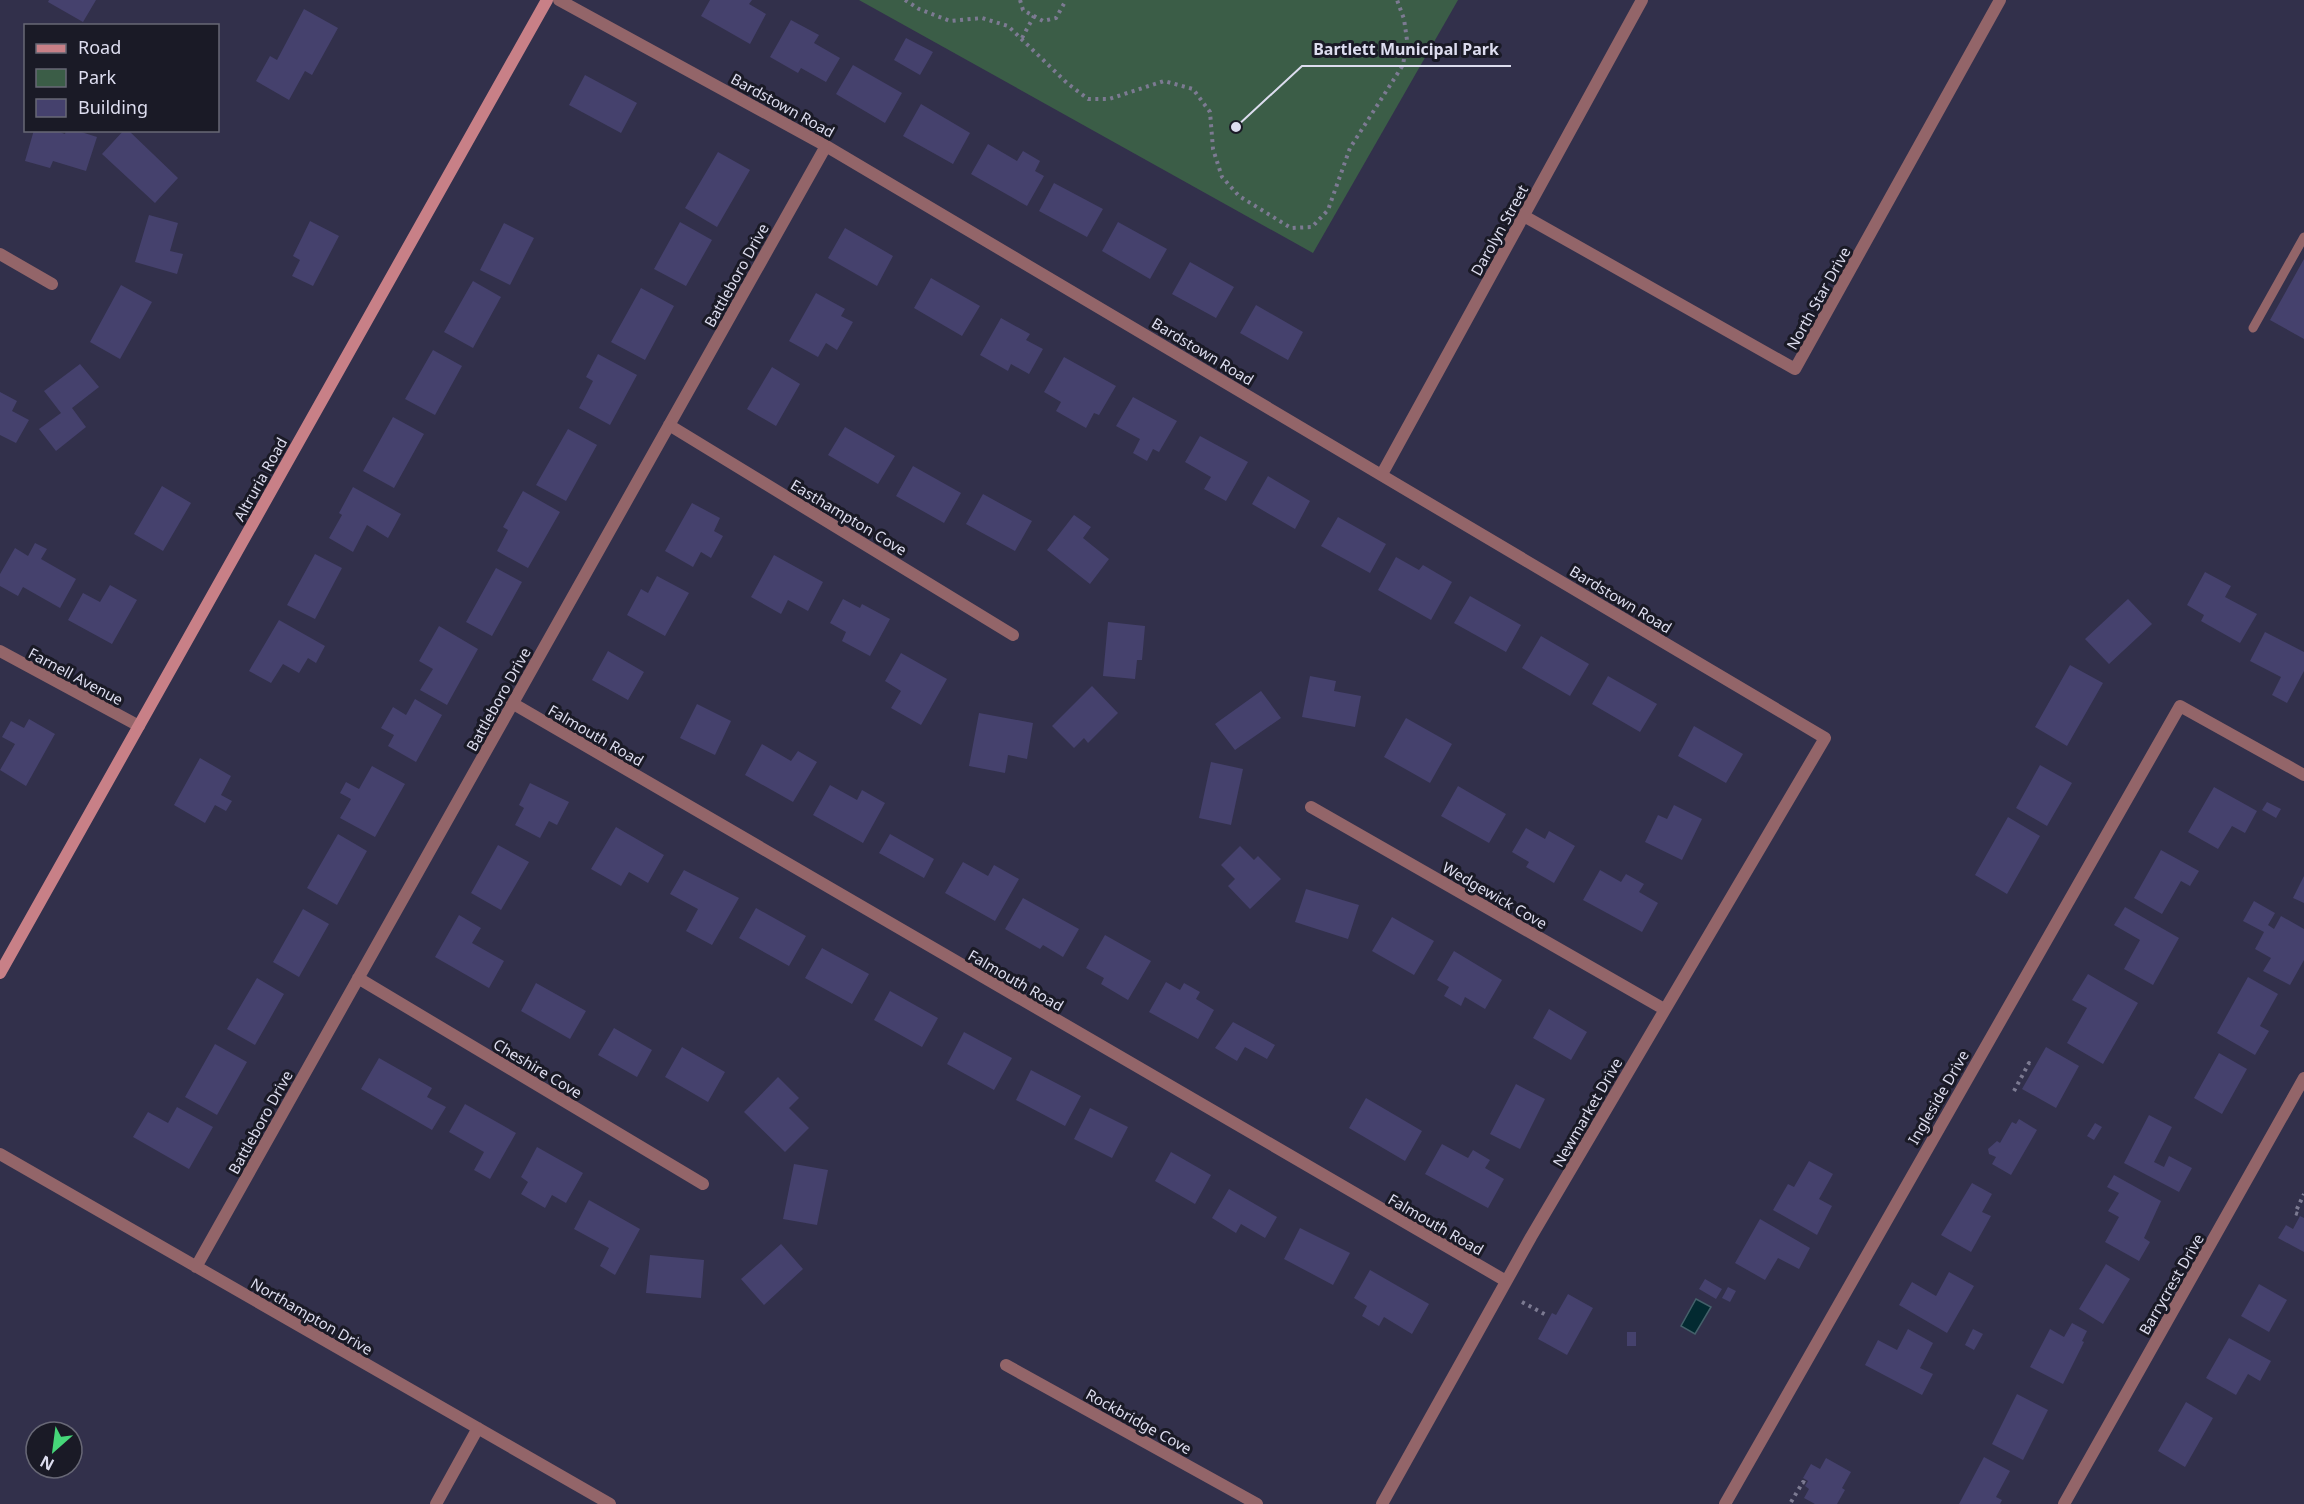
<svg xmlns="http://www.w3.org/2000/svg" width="2304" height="1504" viewBox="0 0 2304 1504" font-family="'Noto Sans',sans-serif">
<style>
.green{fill:#3b5d47}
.water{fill:#032a31;stroke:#44606a;stroke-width:1.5}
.building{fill:#45416d}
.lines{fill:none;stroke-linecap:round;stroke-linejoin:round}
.path{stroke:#7c7a92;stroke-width:4;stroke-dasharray:3 4.5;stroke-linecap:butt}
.lane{stroke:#936569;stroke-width:9}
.street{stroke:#936569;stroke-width:12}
.secondary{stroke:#c88087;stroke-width:12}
.labels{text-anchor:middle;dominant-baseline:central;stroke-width:6;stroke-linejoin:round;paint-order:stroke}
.street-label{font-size:15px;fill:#ddddef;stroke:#1a1a26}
.leader{fill:none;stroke:#ddddef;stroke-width:2}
.callout-dot{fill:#ddddef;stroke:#1a1a26;stroke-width:2}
.callout-label{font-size:16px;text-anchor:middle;font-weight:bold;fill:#ddddef;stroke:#1a1a26;stroke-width:6;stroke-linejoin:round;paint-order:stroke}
</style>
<rect width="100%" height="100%" fill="#32304b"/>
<path class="green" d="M859 0H1458L1313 253Z"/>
<path class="water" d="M1696 1299 1711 1307 1695 1334 1681 1326Z"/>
<path class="building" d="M49 0H96L83 22 48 2Z
M710 0H752L749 4 766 14 750 44 701 16Z
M304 9 338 28 312 75 305 71 289 100 256 81 270 56 277 60Z
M791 20 819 35 814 43 840 58 826 82 801 68 798 73 770 57Z
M906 38 933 52 920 75 894 60Z
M853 65 902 93 885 123 836 94Z
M585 75 637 103 621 133 569 105Z
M921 104 970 133 953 164 903 136Z
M34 130H54L65 134 66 130H75L97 137 86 171 53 161 50 168 25 161Z
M124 130H128L178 178 155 203 102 154Z
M988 144 1017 161 1023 151 1040 161 1035 171 1044 176 1027 206 971 174Z
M718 152 750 170 717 227 685 208Z
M1054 183 1103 209 1087 237 1039 211Z
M149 215 178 223 170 251 183 254 177 274 135 262Z
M310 221 339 236 313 286 292 276 300 260 293 256Z
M680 222 712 240 686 286 654 269Z
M1118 222 1167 249 1150 279 1102 251Z
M504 223 534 238 510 285 480 270Z
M845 228 893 256 877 286 828 258Z
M2304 259V339L2270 320Z
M1190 262 1234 287 1216 318 1172 294Z
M931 278 980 306 962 336 914 308Z
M473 281 501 297 473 348 444 332Z
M121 285 152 302 120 359 90 342Z
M641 288 674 306 645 360 611 342Z
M816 293 845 309 841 316 853 322 837 350 826 343 818 357 789 341Z
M1256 305 1303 332 1288 360 1240 333Z
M1001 318 1030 334 1026 340 1043 349 1029 374 1011 364 1008 371 980 355Z
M433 350 462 366 435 415 405 399Z
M598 354 637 375 610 425 579 408 593 381 586 377Z
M1064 357 1116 386 1099 415 1094 413 1086 428 1056 411 1061 402 1044 392Z
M80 364 99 387 72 408 86 427 56 451 39 429 61 413 44 391Z
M772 367 800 384 776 426 747 409Z
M0 392 17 401 12 411 29 420 16 443 0 435Z
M1133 397 1177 421 1159 452 1153 449 1147 461 1133 453 1140 439 1116 426Z
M393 417 424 434 394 488 363 471Z
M845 427 895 456 878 484 828 455Z
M568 429 597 445 566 501 536 485Z
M1200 436 1248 462 1226 501 1204 489 1211 477 1185 462Z
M913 466 961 493 944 523 896 496Z
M1268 476 1310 501 1295 529 1252 504Z
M162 486 191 503 163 551 134 534Z
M353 487 401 514 388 538 367 525 353 552 329 538 342 515 339 513Z
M523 491 560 512 528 568 497 551 508 530 503 527Z
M983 494 1032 521 1015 551 966 524Z
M692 503 720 518 714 531 723 536 711 558 701 552 693 567 665 551Z
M1074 515 1091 527 1083 538 1109 559 1090 584 1047 550Z
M1338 517 1386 544 1370 573 1321 546Z
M35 543 47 549 41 559 76 579 60 608 23 587 18 596 0 586V574L15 548 28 556Z
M315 554 342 568 315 619 287 605Z
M774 555 823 582 808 611 788 600 781 614 751 597Z
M1396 557 1419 570 1423 565 1452 582 1431 620 1378 590Z
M496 568 522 582 492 636 466 622Z
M2205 572 2231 586 2225 597 2257 614 2240 643 2201 621 2204 615 2187 605Z
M657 576 689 593 665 636 627 615 641 589 648 593Z
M110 585 137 600 112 644 68 620 83 593 100 602Z
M1470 596 1521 625 1506 652 1454 623Z
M843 599 860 608 862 604 890 619 870 656 842 641 846 632 830 623Z
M2128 599 2152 624 2109 664 2085 639Z
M279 620 325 646 316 663 308 658 299 673 283 664 271 683 249 671Z
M1108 622 1145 626 1142 660H1137L1135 679 1103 676Z
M439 626 478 649 447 705 420 690 433 669 419 661Z
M2265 632 2304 652V671L2287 703 2272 695 2281 677 2250 661Z
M1541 636 1589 664 1570 696 1522 668Z
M608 651 644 672 628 700 592 680Z
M901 653 947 679 921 725 891 708 901 691 885 681Z
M2070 665 2103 683 2067 746 2035 727Z
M1310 676 1336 681 1334 691 1361 696 1355 727 1302 717Z
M1608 676 1657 704 1640 732 1592 704Z
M1092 686 1118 713 1088 743 1084 738 1074 748 1052 726Z
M1261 691 1281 718 1235 750 1215 724Z
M415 699 442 715 416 762 388 746 394 735 381 728 393 707 406 715Z
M697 704 731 721 715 755 680 738Z
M979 713 1033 723 1027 759 1008 755 1005 773 969 766Z
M1406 718 1452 744 1430 783 1384 757Z
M29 719 55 734 26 786 0 770 15 744 2 737 11 721 24 728Z
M1694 726 1743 754 1726 783 1678 756Z
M762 744 791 761 798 751 817 762 793 802 745 775Z
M200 758 231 776 221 795 232 801 226 811 215 805 205 823 174 805Z
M1211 762 1243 769 1231 825 1199 818Z
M2040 765 2072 783 2047 826 2016 808Z
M372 766 405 784 375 837 340 818 351 799 340 793 346 782 359 789Z
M530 783 569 802 557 825 549 821 540 838 515 825 524 808 519 805Z
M830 785 857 800 862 790 885 803 863 843 813 815Z
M1458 786 1506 814 1489 843 1441 816Z
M2214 787 2257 811 2245 833 2232 826 2218 849 2188 832Z
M2267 802 2281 809 2276 818 2262 810Z
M1674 805 1702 819 1682 860 1645 842 1658 815 1667 819Z
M2008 817 2040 836 2007 894 1975 875Z
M616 827 664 855 648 883 629 872 621 886 591 869Z
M1526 828 1545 839 1549 831 1575 846 1554 883 1526 867 1529 862 1512 852Z
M338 834 367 851 337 905 307 888Z
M890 834 934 859 924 878 879 853Z
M498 845 529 862 501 910 471 893Z
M1240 846 1254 860 1258 856 1281 879 1250 909 1228 886 1235 879 1221 865Z
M2161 850 2199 871 2190 886 2181 881 2162 914 2134 898Z
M963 862 988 876 994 865 1019 879 995 921 945 893Z
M684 870 739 898 712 945 686 931 698 909 670 894Z
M1600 870 1621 882 1626 874 1644 884 1639 892 1658 903 1642 932 1583 900Z
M2304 876V903L2293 898Z
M1306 889 1359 905 1348 939 1295 922Z
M1023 898 1079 929 1063 957 1043 945 1040 949 1005 929Z
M2254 901 2275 913 2268 925 2274 929 2281 916 2304 929V960L2290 985 2263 971 2271 958 2255 949 2264 932 2243 921Z
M2125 907 2179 938 2153 985 2124 969 2140 940 2114 925Z
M756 908 806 936 789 966 739 938Z
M303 909 329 924 299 977 273 962Z
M459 915 481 928 472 943 504 961 489 988 435 957Z
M1392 917 1434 941 1414 975 1372 951Z
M1105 935 1151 961 1128 1000 1101 984 1104 978 1086 968Z
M822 948 869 974 852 1004 805 978Z
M1454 951 1502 980 1485 1009 1465 997 1461 1006 1444 996 1449 987 1437 980Z
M2088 974 2138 1003 2103 1064 2067 1043 2087 1008 2072 1000Z
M2248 977 2278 994 2260 1026 2269 1031 2255 1055 2217 1033Z
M257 978 284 994 255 1045 227 1029Z
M1166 982 1180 990 1184 983 1200 992 1196 999 1214 1010 1198 1039 1149 1012Z
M536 983 586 1011 570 1039 521 1011Z
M890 991 938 1018 922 1047 874 1020Z
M1549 1009 1587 1032 1571 1060 1533 1038Z
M1233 1022 1275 1045 1267 1059 1245 1047 1237 1061 1215 1048Z
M614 1028 652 1050 637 1077 598 1055Z
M964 1032 1012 1058 994 1090 947 1064Z
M215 1044 247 1062 217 1115 185 1097Z
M682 1047 725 1072 708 1102 665 1077Z
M2046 1047 2079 1066 2056 1108 2022 1089Z
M2219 1053 2247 1069 2222 1114 2194 1098Z
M379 1058 432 1088 427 1097 446 1107 432 1130 361 1089Z
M1031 1070 1081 1096 1065 1126 1016 1100Z
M778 1077 799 1098 789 1108 809 1128 785 1152 744 1112Z
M1516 1084 1545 1099 1520 1149 1490 1134Z
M1366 1098 1422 1131 1405 1161 1349 1128Z
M465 1104 516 1133 490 1179 474 1170 484 1152 449 1132Z
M177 1107 213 1127 189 1169 133 1137 148 1112 168 1123Z
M1090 1108 1128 1127 1112 1158 1074 1139Z
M2149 1115 2172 1127 2154 1162 2164 1167 2169 1156 2192 1168 2179 1192 2124 1163Z
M2019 1119 2037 1130 2011 1175 1992 1164 1996 1157 1989 1154 1988 1149 1997 1141 2000 1143 2012 1122 2016 1124Z
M2095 1123 2102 1127 2094 1140 2087 1136Z
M1442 1144 1468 1158 1473 1150 1490 1160 1485 1168 1504 1179 1488 1208 1425 1174Z
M537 1147 583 1173 566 1203 552 1195 545 1208 521 1194 528 1182 521 1177Z
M1171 1152 1211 1175 1195 1204 1155 1181Z
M1809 1161 1833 1174 1819 1199 1832 1206 1817 1235 1773 1210 1788 1184 1794 1187Z
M794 1164 828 1170 817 1225 783 1219Z
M2114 1175 2161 1201 2144 1238 2150 1242 2139 1261 2105 1242 2119 1217 2108 1211 2119 1193 2107 1187Z
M1972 1183 1992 1194 1982 1212 1991 1216 1971 1252 1941 1235Z
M1229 1189 1277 1217 1265 1238 1241 1224 1236 1233 1212 1218Z
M589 1200 640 1229 615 1275 600 1266 609 1248 574 1229Z
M2300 1216 2304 1218V1252L2278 1238 2286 1225 2293 1229Z
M1760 1219 1810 1248 1799 1269 1778 1258 1765 1280 1735 1263Z
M1300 1228 1350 1253 1333 1285 1284 1259Z
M781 1244 803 1269 764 1305 741 1279Z
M650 1255 704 1260 701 1298 646 1293Z
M2106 1264 2130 1279 2103 1324 2079 1309Z
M1370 1270 1429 1304 1412 1334 1384 1317 1379 1326 1362 1316 1367 1306 1354 1298Z
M1949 1272 1974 1286 1947 1333 1899 1305 1912 1282 1936 1296Z
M1705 1279 1722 1289 1716 1299 1699 1289Z
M2259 1284 2287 1300 2269 1332 2241 1316Z
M1728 1287 1736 1291 1730 1302 1722 1298Z
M1568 1294 1593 1308 1567 1355 1538 1339 1552 1313 1556 1315Z
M2072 1323 2087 1331 2082 1341 2084 1342 2063 1384 2030 1367 2050 1329 2064 1337Z
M1908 1329 1933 1343 1920 1368 1933 1374 1922 1395 1865 1365 1878 1340 1897 1350Z
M1973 1329 1983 1334 1974 1350 1965 1345Z
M1627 1332H1636V1346H1627Z
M2229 1338 2271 1361 2260 1381 2248 1374 2236 1395 2206 1378Z
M2017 1394 2048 1410 2023 1460 1992 1444Z
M2186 1402 2213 1418 2185 1467 2158 1451Z
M1984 1457 2010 1471 1996 1497 2002 1500 2000 1504H1959Z
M1826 1458 1851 1472 1842 1488 1845 1490 1837 1504H1815L1804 1498 1809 1489 1805 1486 1808 1481 1803 1478 1811 1464 1820 1469Z"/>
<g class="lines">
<path class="path" d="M905 0 919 9 950 21 982 18 1008 26 1067 83 1088 99H1109L1164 81 1193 89 1210 112 1213 149 1222 177 1239 196 1291 228 1312 227 1328 210 1350 148 1403 65 1407 40 1404 19 1397 0
M1020 0 1023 10 1043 21 1056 18 1066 0
M1022 38 1034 16
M2014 1091 2029 1063 2033 1066
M2298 1214 2295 1213 2304 1194
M1522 1302 1548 1316
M1791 1502 1803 1482 1805 1483"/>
<path class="lane" d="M2253 328 2304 237"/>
<path class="street" d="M559 0 826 146 1825 738 1531 1237 1382 1504
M1524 216 1795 369 2000 0
M0 254 52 284
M669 425 1013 635
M1382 474 1642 0
M0 651 139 726
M512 703 1506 1281
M1311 807 1664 1009
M358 978 703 1184
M0 1154 610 1504
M196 1267 826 146
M1006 1365 1257 1504
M436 1504 478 1428
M1725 1504 2180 706 2304 775
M2064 1504 2304 1078"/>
<path class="secondary" d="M0 973 547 0"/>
</g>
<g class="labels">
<g class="street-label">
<text transform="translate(783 105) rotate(29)">Bardstown Road</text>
<text transform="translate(1499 230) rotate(-61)">Darolyn Street</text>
<text transform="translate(736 275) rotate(-61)">Battleboro Drive</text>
<text transform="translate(1818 298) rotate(-61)">North Star Drive</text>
<text transform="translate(1203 351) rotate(31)">Bardstown Road</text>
<text transform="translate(260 479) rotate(-61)">Altruria Road</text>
<text transform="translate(849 517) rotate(31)">Easthampton Cove</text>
<text transform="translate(1621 599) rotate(31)">Bardstown Road</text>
<text transform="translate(76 676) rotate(28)">Farnell Avenue</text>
<text transform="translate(498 699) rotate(-61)">Battleboro Drive</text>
<text transform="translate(596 735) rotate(30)">Falmouth Road</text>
<text transform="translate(1495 895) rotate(30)">Wedgewick Cove</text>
<text transform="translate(1016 980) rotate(30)">Falmouth Road</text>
<text transform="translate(538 1068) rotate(31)">Cheshire Cove</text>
<text transform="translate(1938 1097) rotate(-60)">Ingleside Drive</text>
<text transform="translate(1587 1112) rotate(-60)">Newmarket Drive</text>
<text transform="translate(260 1122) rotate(-61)">Battleboro Drive</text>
<text transform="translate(1436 1224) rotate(30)">Falmouth Road</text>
<text transform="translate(2171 1284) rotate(-60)">Barrycrest Drive</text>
<text transform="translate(312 1316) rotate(30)">Northampton Drive</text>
<text transform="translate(1139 1421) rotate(29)">Rockbridge Cove</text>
</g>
</g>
<path class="leader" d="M1236 127L1302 66H1511"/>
<circle class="callout-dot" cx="1236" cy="127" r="6"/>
<g class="callout-label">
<text x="1406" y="55">Bartlett Municipal Park</text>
</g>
<rect x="24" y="24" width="195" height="108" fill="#1a1a26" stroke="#686876" stroke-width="1.5"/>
<rect x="36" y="44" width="30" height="9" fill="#c88087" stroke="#686876" stroke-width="1.5"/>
<text x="78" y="54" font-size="18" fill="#ddddef">Road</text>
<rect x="36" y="69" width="30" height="18" fill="#3b5d47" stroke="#686876" stroke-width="1.5"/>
<text x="78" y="84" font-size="18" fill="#ddddef">Park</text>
<rect x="36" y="99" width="30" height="18" fill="#45416d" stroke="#686876" stroke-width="1.5"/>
<text x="78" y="114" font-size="18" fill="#ddddef">Building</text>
<g transform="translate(54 1450) rotate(208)"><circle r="28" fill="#1a1a26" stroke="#686876" stroke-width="1.5"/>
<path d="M0-4.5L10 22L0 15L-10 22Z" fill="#46d779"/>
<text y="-9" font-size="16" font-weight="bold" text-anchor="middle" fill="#ddddef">N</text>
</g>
</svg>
